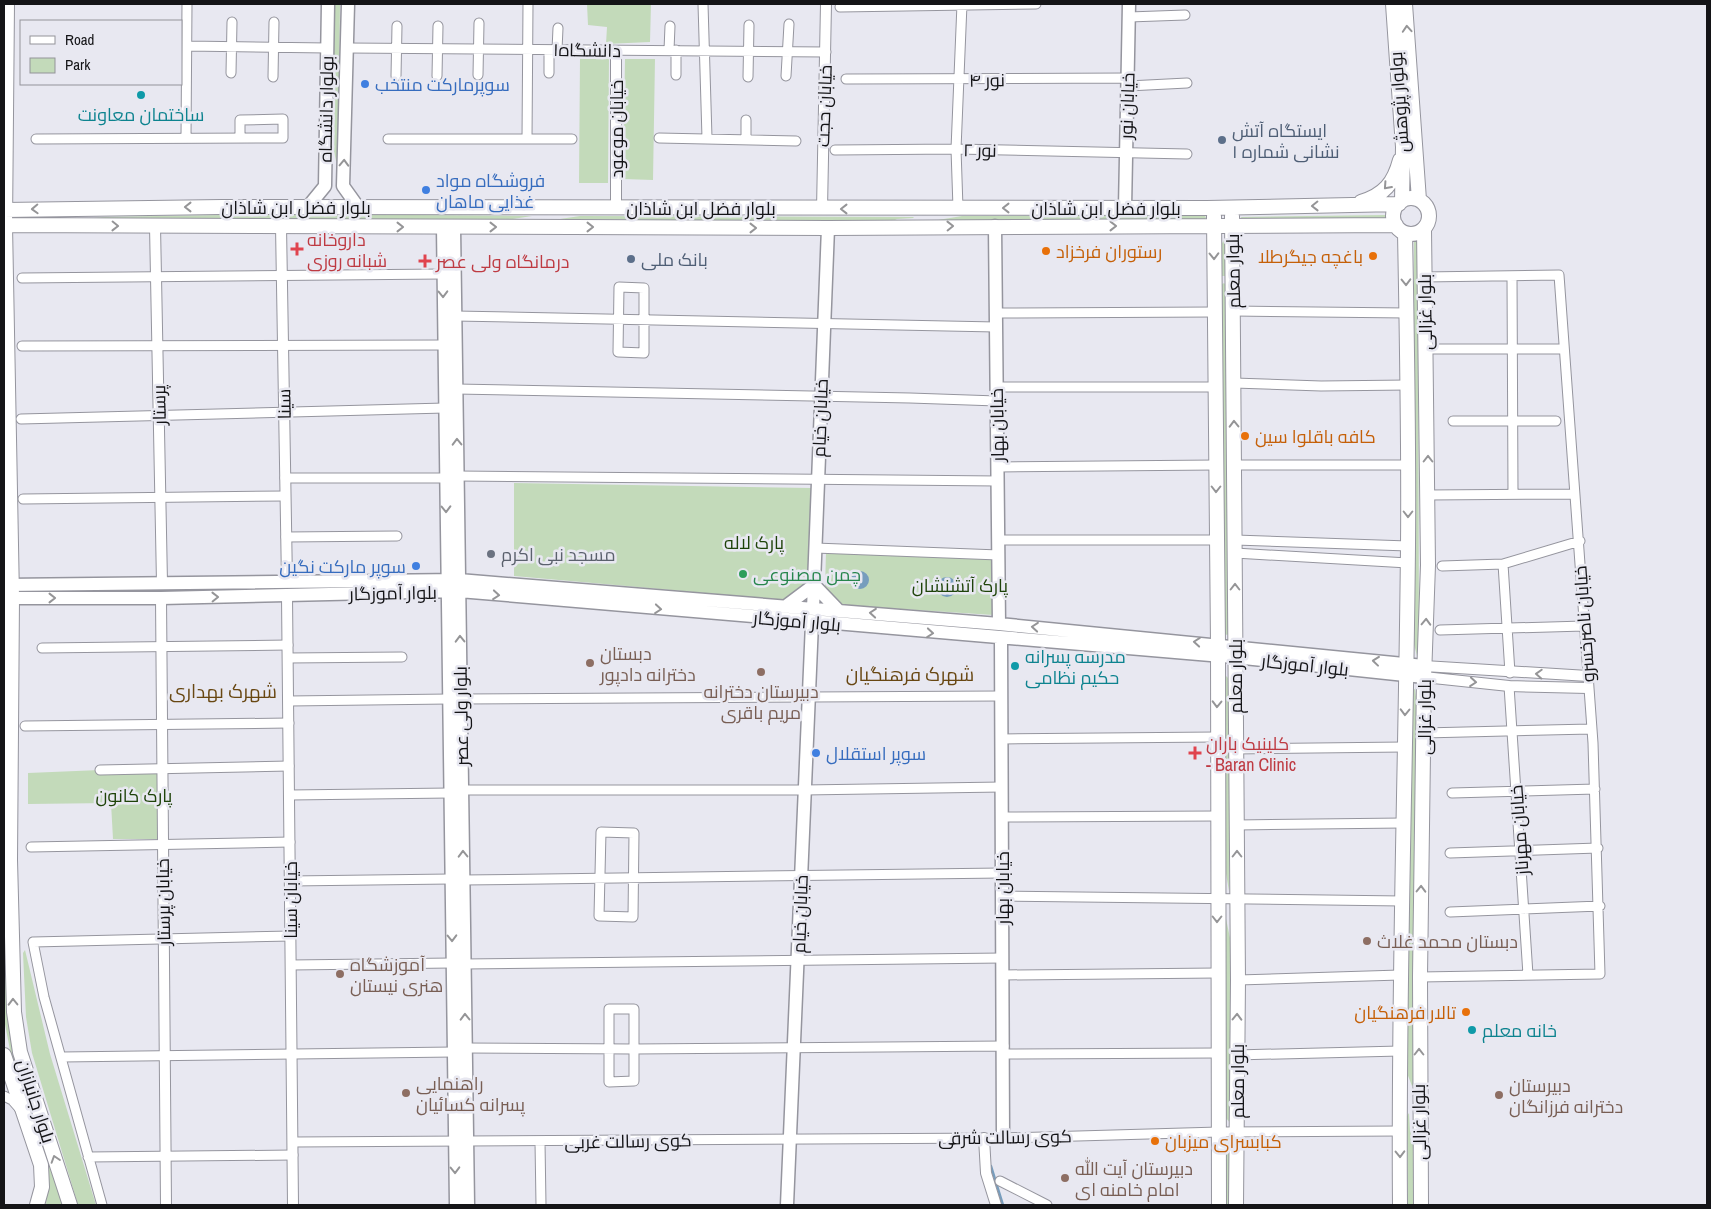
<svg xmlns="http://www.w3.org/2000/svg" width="1711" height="1209" viewBox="0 0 1711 1209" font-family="'Archivo Narrow',Cairo,sans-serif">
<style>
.green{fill:#c3daba}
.water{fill:#779dbd}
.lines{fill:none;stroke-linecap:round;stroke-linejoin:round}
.stream{stroke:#779dbd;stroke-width:2.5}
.minor-casing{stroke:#95959e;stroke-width:11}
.tertiary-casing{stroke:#95959e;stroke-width:12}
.secondary-casing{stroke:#95959e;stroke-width:15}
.primary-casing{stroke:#95959e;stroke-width:16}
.minor{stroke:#fff;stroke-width:9}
.tertiary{stroke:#fff;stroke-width:10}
.secondary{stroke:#fff;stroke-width:12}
.primary{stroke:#fff;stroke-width:14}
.oneway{stroke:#959597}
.shop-dot{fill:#3f7fe0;stroke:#e8e8f1;stroke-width:2}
.culture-dot{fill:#0f9aa8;stroke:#e8e8f1;stroke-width:2}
.service-dot{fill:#5c6f8a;stroke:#e8e8f1;stroke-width:2}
.health-dot{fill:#e0444e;stroke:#e8e8f1;stroke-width:2}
.food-dot{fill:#e8710a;stroke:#e8e8f1;stroke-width:2}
.worship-dot{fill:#6b7280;stroke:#e8e8f1;stroke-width:2}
.leisure-dot{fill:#2e9e5b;stroke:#e8e8f1;stroke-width:2}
.education-dot{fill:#8d6e63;stroke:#e8e8f1;stroke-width:2}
.labels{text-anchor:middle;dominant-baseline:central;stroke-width:5;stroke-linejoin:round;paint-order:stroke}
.street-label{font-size:18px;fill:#141417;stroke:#e8e8f1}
.shop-label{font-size:18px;fill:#366cbe;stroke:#e8e8f1;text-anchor:start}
.culture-label{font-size:18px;fill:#0d838f;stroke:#e8e8f1;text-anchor:start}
.service-label{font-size:18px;fill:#4e5e75;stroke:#e8e8f1;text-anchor:start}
.health-label{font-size:18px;fill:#be3a42;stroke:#e8e8f1;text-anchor:start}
.food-label{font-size:18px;fill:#c56008;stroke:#e8e8f1;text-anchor:start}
.park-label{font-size:18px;fill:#1e4309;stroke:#e8e8f1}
.worship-label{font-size:18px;fill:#5b616d;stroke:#e8e8f1;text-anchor:start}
.leisure-label{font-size:18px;fill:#27864d;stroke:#e8e8f1;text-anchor:start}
.education-label{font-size:18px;fill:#785e54;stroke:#e8e8f1;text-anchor:start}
.neighbourhood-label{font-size:19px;fill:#684712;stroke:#e8e8f1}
</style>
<rect width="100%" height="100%" fill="#e8e8f1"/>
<path class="green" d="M334 4H340L338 162 336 161 334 151Z
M587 4H651L650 42 606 44 607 27 588 25Z
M580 58H609L608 183H579Z
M625 59H655L653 180 623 179Z
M292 214 532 216 507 220 117 219 93 217Z
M1203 215 1206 217 1205 220H938L962 216Z
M1386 215V219L1242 220 1241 217Z
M580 216 913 217 914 218 897 219 891 222 560 219Z
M1224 240 1226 244 1227 276H1221V245Z
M1414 242H1417L1418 247 1419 655 1417 656 1413 640Z
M1224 283 1226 285 1229 633 1227 635 1225 634 1221 285Z
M514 483 811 488 809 583 785 600 514 576Z
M826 552 991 558 993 615 841 605 825 588Z
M1225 675 1229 679V891L1224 862Z
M1415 689 1418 712 1414 1084 1412 1086 1407 1073 1412 709 1413 690Z
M100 770 158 771V839H113L111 803 28 804V773Z
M4 782 7 1004 11 1031 63 1205H46L48 1181 11 1055 4 1019Z
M1225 914 1230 938V1123L1226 1118Z
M25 950 50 1054 96 1205H78L32 1053 26 1017 23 953Z
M1409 1113 1410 1131 1414 1143V1205H1408L1407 1116Z
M1231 1148 1230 1205H1225L1226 1152Z"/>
<path class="water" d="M851 580a9 9 0 1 1 18 0a9 9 0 1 1-18 0Z
M937 587a10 10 0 1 1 20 0a10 10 0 1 1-20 0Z"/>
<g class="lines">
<path class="stream" d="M991 1166 1003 1205"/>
<defs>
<path id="minor" d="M703 4 707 138
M840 7 1036 4
M1129 17 1185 15
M187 46 327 48
M348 48 826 52
M557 50 558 28
M669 50 670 26
M231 73 232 22
M549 73V50
M478 75 479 23
M676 75V50
M396 76 397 26
M437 76 438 26
M786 76 789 24
M273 77 274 22
M748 77 749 25
M846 79 1128 78
M1128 86 1187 83
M746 120V139
M186 137 187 4
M659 138 796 141
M36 139 283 138V119L240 120V138
M388 139H572
M527 139 528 4
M835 150 956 149 1187 154
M958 208 956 149 962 4
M1512 276 1513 494
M22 278 443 274
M619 287 644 288V353L618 352Z
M1234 311 1407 313
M996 313 1215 312
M455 316 996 327
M22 346 444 345
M1426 349H1564
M1234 383 1321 386 1408 385
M997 387H1215
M456 389 910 398 997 401
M21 419 445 408
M1453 421H1556
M1236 465H1408
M998 467 1216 465
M457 476 998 481
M285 478H446
M1428 495 1574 494
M23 499 285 496
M286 537 397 536
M998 540H1216
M1235 540 1408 546
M815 548 999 555
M1235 553 1408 563
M1503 564 1510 673
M1442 566 1503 564 1580 541
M1440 630 1584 626
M42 648 288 645
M288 658 402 657
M1509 686 1528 975
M461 699 1000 696
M289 701 449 699
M25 726 289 723
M1424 733 1591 729
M1002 739 1216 737
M1235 749 1404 747
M100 770 289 766
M462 790H804L1002 787
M1452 793 1595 789
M290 795 450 793
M1002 817 1217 816
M1237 825 1403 823
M601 832 634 833 633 917 599 916Z
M31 847 290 842
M1450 853 1598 848
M463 880 1002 873
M290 881 451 879
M1003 896 1402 901
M1450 912 1600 906
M464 964 1003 958
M291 965 452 963
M1003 975 1217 973
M1420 977 1600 974 1593 743 1559 275 1424 277
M1238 980 1400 975
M609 1009H634V1081L609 1082Z
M466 1048 634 1049 1004 1046
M1004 1054 1217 1053
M1236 1055 1400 1051
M62 1057 454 1052
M4 1096 12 1100 19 1108
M293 1142 1003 1138 1219 1132 1400 1131
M540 1142 541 1205
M88 1157 293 1155
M1000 1181 1047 1205
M102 1205 44 997 33 942 291 936"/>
<path id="tertiary" d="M616 207V51
M822 209 826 4
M155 226 162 583
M281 226 287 582
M287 596 293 1205
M161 598 166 1205
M1424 666 1588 676
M1424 677 1509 686 1588 688
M984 1138 986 1173 996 1205"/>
<path id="secondary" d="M348 4 343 186 358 207
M307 208 325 186 328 4
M1125 208 1129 4
M995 226 999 624
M443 227 456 1205
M454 227 468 1205
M4 585 459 580 999 624 1424 666
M4 598H161L459 591 1234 657 1424 677
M786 606 814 585 838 610
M813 609 828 228
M1001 639 1003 1138
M787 1205 812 623"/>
<path id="primary" d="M7 4 5 225 12 598 10 860 14 1012 20 1052 70 1205
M1393 4 1403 147 1402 201
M1405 4 1419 200
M1393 216a18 18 0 1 1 36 0a18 18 0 1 1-36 0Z
M1361 202C1384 195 1394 183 1400 160
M4 210 222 207 1207 208 1399 204
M1214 216 1218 644 1219 1205
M1232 216 1238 980 1236 1205
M4 225 828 228 1396 225
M4 1055 41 1165 42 1187 37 1205
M1400 1205C1398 985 1406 766 1408 546 1409 442 1407 337 1405 233
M1421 1205 1420 977 1424 677 1428 565 1424 229"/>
</defs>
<use href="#minor" class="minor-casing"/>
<use href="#tertiary" class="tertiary-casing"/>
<use href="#secondary" class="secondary-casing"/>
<use href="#primary" class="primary-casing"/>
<use href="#minor" class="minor"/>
<use href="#tertiary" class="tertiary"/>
<use href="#secondary" class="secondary"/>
<use href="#primary" class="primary"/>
</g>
<defs><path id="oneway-chevron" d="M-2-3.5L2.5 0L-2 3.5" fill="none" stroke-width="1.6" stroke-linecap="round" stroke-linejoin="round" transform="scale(1.25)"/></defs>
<g class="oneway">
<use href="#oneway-chevron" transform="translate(1407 29) rotate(-94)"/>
<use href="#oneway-chevron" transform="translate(344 163) rotate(-88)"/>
<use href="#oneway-chevron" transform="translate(1387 186) rotate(132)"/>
<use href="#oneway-chevron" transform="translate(1315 206) rotate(179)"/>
<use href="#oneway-chevron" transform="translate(188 207) rotate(180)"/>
<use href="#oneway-chevron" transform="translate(1006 208) rotate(180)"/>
<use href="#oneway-chevron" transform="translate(35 209) rotate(178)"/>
<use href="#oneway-chevron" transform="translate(844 209) rotate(180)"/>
<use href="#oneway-chevron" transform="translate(115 226) rotate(1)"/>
<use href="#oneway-chevron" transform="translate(950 226) rotate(-1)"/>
<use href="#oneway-chevron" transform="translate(1113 226)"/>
<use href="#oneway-chevron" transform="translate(400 227)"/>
<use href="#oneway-chevron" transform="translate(493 227)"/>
<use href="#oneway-chevron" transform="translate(590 227)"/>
<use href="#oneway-chevron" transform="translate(753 228)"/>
<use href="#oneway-chevron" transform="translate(1214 256) rotate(89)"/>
<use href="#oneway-chevron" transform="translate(1406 282) rotate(89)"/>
<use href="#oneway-chevron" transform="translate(443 294) rotate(89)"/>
<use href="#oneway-chevron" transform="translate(1234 424) rotate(-91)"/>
<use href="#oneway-chevron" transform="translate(457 442) rotate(-91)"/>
<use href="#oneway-chevron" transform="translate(1428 459) rotate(-90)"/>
<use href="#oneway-chevron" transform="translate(1216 489) rotate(90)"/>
<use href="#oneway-chevron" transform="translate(446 509) rotate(89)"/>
<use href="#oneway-chevron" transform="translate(1408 514) rotate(90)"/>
<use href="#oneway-chevron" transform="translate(1235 587) rotate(-90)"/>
<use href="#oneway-chevron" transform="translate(496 595) rotate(5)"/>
<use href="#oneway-chevron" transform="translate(215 597) rotate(-1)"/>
<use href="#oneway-chevron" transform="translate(52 598)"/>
<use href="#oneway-chevron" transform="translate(658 609) rotate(5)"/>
<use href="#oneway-chevron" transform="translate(873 613) rotate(-175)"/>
<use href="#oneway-chevron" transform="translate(1426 622) rotate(-88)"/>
<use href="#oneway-chevron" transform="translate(1035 627) rotate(-175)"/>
<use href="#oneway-chevron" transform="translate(930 633) rotate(5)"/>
<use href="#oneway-chevron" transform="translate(460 639) rotate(-91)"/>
<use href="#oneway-chevron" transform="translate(1197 642) rotate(-175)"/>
<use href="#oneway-chevron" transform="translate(1376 661) rotate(-174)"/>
<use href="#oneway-chevron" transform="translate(1539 674) rotate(-177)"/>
<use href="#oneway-chevron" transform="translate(1473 682) rotate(5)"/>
<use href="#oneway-chevron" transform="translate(1217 704) rotate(91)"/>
<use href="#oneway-chevron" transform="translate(1405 712) rotate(91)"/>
<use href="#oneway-chevron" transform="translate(463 854) rotate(-91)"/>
<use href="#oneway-chevron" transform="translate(1237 854) rotate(-90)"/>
<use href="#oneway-chevron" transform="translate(1421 889) rotate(-89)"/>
<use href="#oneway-chevron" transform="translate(1217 919) rotate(90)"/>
<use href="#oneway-chevron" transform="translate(452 938) rotate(89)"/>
<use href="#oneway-chevron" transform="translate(13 1002) rotate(-91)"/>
<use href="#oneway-chevron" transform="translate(465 1017) rotate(-91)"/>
<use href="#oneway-chevron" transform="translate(1237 1017) rotate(-89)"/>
<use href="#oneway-chevron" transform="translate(1419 1052) rotate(-90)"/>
<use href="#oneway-chevron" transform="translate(1400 1154) rotate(89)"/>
<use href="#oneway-chevron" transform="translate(55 1159) rotate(-108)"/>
<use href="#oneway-chevron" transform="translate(455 1170) rotate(89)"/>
</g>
<g class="shop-dot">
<circle cx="365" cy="84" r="5"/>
<circle cx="426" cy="190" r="5"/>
<circle cx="416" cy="566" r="5"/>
<circle cx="816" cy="753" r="5"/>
</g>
<g class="culture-dot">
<circle cx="141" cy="95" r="5"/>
<circle cx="1015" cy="666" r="5"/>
<circle cx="1472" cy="1030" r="5"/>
</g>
<g class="service-dot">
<circle cx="1222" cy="140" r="5"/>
<circle cx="631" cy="259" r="5"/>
</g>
<g class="health-dot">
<path d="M294.5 241.5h5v5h5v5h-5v5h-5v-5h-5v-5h5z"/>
<path d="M422.5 253.5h5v5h5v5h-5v5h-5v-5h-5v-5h5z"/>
<path d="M1192.5 745.5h5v5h5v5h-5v5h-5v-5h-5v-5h5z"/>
</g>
<g class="food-dot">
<circle cx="1046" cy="251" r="5"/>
<circle cx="1373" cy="256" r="5"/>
<circle cx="1245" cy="436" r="5"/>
<circle cx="1466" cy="1012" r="5"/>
<circle cx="1155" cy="1141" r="5"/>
</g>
<circle class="worship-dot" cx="491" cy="554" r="5"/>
<circle class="leisure-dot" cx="743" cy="574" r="5"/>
<g class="education-dot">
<circle cx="590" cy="663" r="5"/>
<circle cx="761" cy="672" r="5"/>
<circle cx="1367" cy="941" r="5"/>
<circle cx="340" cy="974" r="5"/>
<circle cx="406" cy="1093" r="5"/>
<circle cx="1499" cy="1095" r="5"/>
<circle cx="1065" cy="1178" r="5"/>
</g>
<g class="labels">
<g class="street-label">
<text transform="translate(587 50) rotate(1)">دانشگاه۱</text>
<text transform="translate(987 80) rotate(-1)">نور ۴</text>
<text transform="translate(1399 102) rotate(-94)">بولوار پژوهش</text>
<text transform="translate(824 106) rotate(-88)">خیابان حجت</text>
<text transform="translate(1127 106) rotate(-88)">خیابان نور</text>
<text transform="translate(326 109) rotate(-89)">بولوار دانشگاه</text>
<text transform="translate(616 129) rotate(-90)">خیابان موعود</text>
<text transform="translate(980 150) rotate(1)">نور ۲</text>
<text x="296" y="207">بلوار فضل ابن شاذان</text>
<text x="701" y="208">بلوار فضل ابن شاذان</text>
<text x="1106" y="208">بلوار فضل ابن شاذان</text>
<text transform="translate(1233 271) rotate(-91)">بلوار معلم</text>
<text transform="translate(1425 312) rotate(-91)">بلوار غزالی</text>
<text transform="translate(284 404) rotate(-91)">سینا</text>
<text transform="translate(159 405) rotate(-91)">پرستار</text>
<text transform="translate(820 418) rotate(-88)">خیابان خیام</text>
<text transform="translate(997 425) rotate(-91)">خیابان بهار</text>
<text transform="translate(393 593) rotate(-1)">بلوار آموزگار</text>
<text transform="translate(797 621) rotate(5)">بلوار آموزگار</text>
<text transform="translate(1584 624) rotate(-94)">خیابان ناصرخسرو</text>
<text transform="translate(1305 665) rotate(6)">بلوار آموزگار</text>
<text transform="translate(1235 676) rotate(-90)">بلوار معلم</text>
<text transform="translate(461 716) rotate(-91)">بلوار ولی عصر</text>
<text transform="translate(1424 717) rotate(-90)">بلوار غزالی</text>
<text transform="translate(1519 830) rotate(-94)">خیابان مهرناز</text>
<text transform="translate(1002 888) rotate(-90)">خیابان بهار</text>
<text transform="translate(290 900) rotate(-90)">خیابان سینا</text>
<text transform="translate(163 902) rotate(-91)">خیابان پرستار</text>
<text transform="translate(800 914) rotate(-88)">خیابان خیام</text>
<text transform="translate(1237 1081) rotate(-90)">بلوار معلم</text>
<text transform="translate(36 1101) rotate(72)">بلوار جانبازان</text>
<text transform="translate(1419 1122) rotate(-91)">بلوار غزالی</text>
<text transform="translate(1005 1137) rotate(-1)">کوی رسالت شرقی</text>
<text transform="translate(628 1141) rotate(-1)">کوی رسالت غربی</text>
</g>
<g class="shop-label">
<text x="375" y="84">سوپرمارکت منتخب</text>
<text x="436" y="180">فروشگاه مواد<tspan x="436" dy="21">غذایی ماهان</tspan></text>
<text x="406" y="566" text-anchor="end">سوپر مارکت نگین</text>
<text x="826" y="753">سوپر استقلال</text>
</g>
<g class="culture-label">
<text x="141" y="114" text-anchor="middle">ساختمان معاونت</text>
<text x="1025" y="656">مدرسه پسرانه<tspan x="1025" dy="21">حکیم نظامی</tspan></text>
<text x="1482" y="1030">خانه معلم</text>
</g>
<g class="service-label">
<text x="1232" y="130">ایستگاه آتش<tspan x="1232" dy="21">نشانی شماره ۱</tspan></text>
<text x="641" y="259">بانک ملی</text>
</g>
<g class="health-label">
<text x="307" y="239">داروخانه<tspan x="307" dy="21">شبانه روزی</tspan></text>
<text x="436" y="261">درمانگاه ولی عصر</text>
<text x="1206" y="743">کلینیک باران<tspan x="1206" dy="21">- Baran Clinic</tspan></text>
</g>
<g class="food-label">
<text x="1056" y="251">رستوران فرخزاد</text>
<text x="1363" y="256" text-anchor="end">باغچه جیگرطلا</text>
<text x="1255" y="436">کافه باقلوا سین</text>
<text x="1456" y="1012" text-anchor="end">تالار فرهنگیان</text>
<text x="1165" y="1141">کبابسرای میزبان</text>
</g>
<g class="park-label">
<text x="754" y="542">پارک لاله</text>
<text x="960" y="585">پارک آتشنشان</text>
<text x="134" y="795">پارک کانون</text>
</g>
<g class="worship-label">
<text x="501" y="554">مسجد نبی اکرم</text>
</g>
<g class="leisure-label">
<text x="753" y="574">چمن مصنوعی</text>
</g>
<g class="education-label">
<text x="600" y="653">دبستان<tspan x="600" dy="21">دخترانه دادپور</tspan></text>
<text x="761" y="691" text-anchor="middle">دبیرستان دخترانه<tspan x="761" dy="21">مریم باقری</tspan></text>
<text x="1377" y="941">دبستان محمد غلاث</text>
<text x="350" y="964">آموزشگاه<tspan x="350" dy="21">هنری نیستان</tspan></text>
<text x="416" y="1083">راهنمایی<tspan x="416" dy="21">پسرانه کسائیان</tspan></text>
<text x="1509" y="1085">دبیرستان<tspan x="1509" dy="21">دخترانه فرزانگان</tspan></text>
<text x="1075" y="1168">دبیرستان آیت الله<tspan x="1075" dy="21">امام خامنه ای</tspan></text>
</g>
<g class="neighbourhood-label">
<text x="910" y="674">شهرک فرهنگیان</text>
<text x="223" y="691">شهرک بهداری</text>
</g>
</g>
<rect width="1711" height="1209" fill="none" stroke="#141417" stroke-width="10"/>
<rect x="20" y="20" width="162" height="65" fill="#e8e8f1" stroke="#93939a"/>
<rect x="30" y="36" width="25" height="8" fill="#ffffff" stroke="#93939a"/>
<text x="65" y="45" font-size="15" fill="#141417">Road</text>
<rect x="30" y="58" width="25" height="15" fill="#c3daba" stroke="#93939a"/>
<text x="65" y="70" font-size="15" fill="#141417">Park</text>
</svg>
